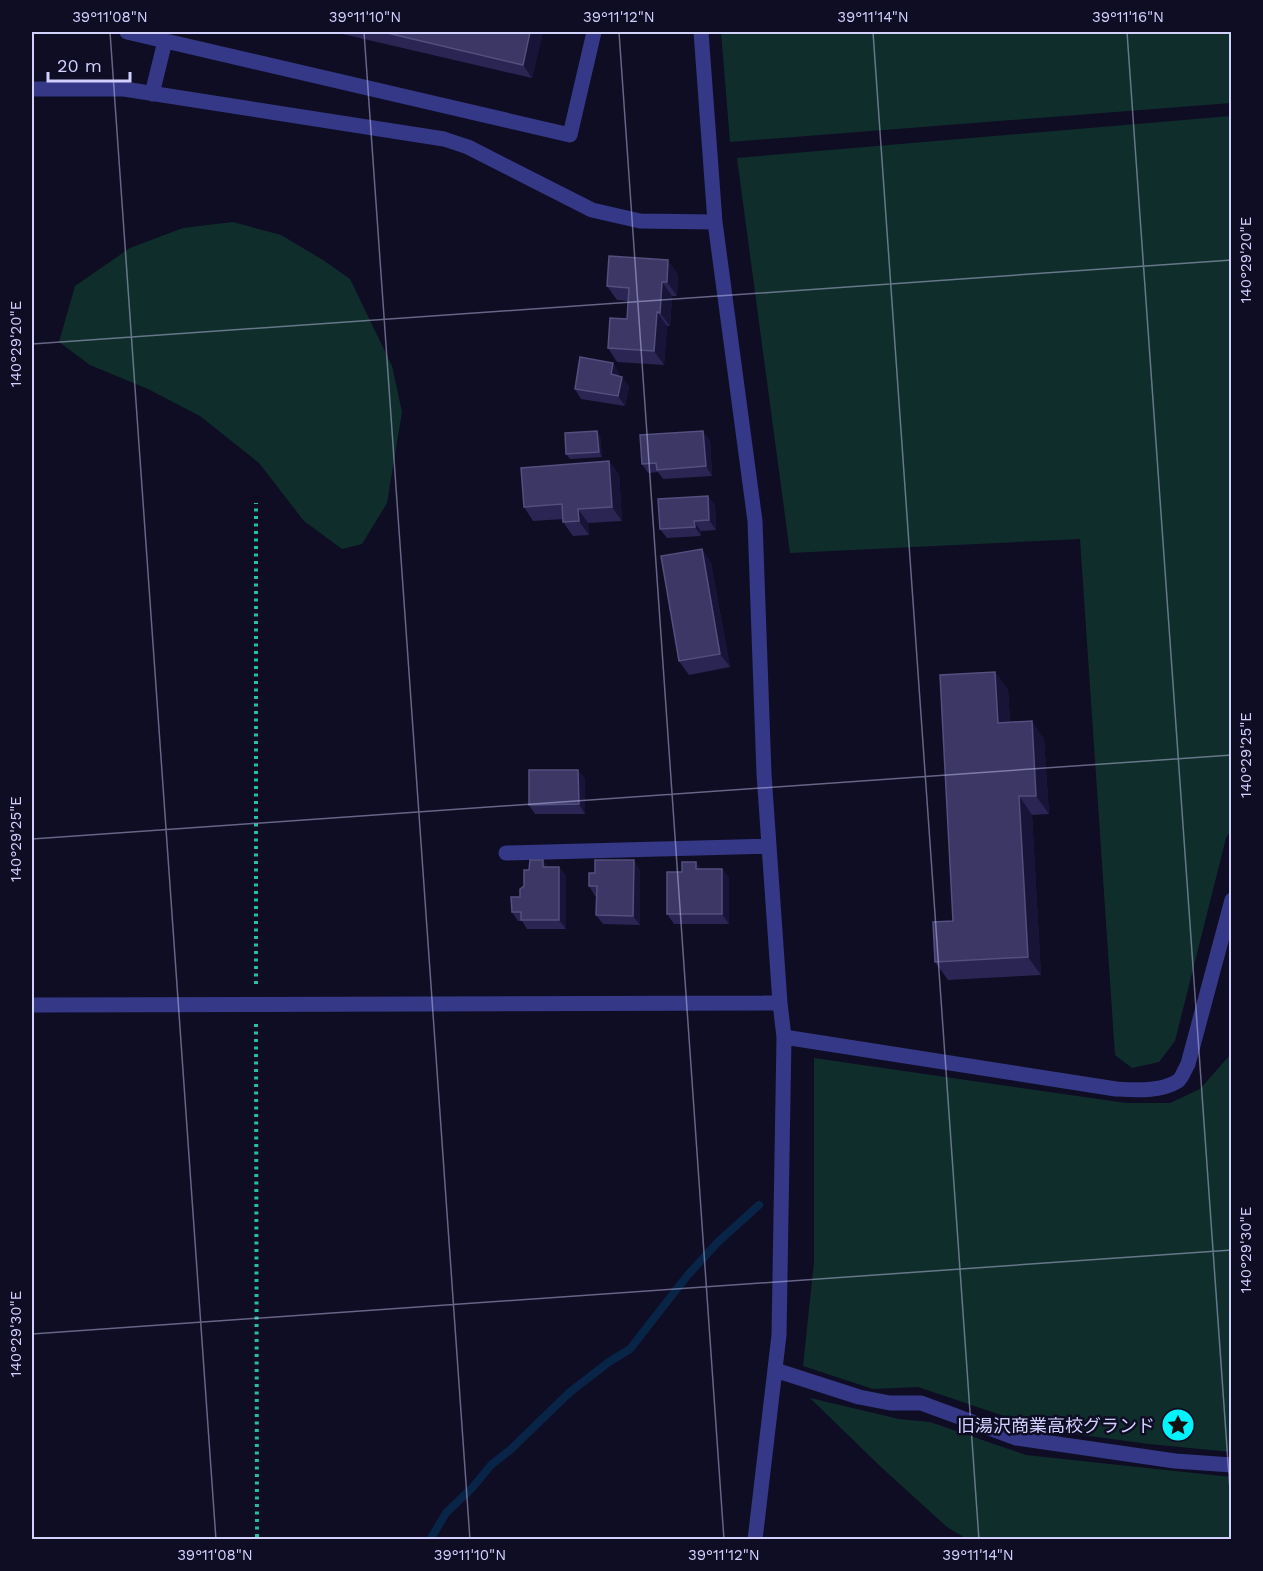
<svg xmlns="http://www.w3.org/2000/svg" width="1263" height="1571" viewBox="0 0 1263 1571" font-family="'Work Sans','Noto Sans JP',sans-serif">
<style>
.green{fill:#0f2e2b}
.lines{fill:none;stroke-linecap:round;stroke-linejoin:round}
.stream{stroke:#082447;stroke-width:8}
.path{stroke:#27bca8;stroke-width:4;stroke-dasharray:3 4.5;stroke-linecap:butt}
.minor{stroke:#353886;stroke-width:15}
.wall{fill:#2a2553}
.shaded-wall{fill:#171438}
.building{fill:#3c3765;stroke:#534f7e;stroke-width:1.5}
.ticks{fill:none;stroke:#d1d0ff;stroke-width:1.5;stroke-opacity:0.45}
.labels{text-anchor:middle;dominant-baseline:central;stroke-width:5;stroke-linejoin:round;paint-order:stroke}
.poi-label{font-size:18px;fill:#d1d0ff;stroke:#0f0d24;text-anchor:end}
.neatline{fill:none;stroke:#d1d0ff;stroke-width:2}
.ticks-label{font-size:15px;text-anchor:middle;fill:#d1d0ff}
</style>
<rect width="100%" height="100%" fill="#0f0d24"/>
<path class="green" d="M721 32H1231V103L730 142Z
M1231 116V830L1226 838 1175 1041 1159 1062 1132 1068 1115 1055 1080 539 790 553 737 158Z
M233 222 281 235 323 260 350 279 392 366 402 412 387 503 362 544 342 549 304 521 259 463 200 416 148 389 90 365 59 342 75 286 130 248 183 228Z
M1231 1038V1452L1149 1444 1030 1428 1007 1417 918 1387 873 1389 803 1366 814 1262V1058L1126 1103H1170L1200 1089 1230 1055Z
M810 1398 899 1419 930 1422 1026 1455 1231 1477V1539H967L947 1527 881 1467Z"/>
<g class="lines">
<path class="stream" d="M430 1540 446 1513 473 1487 491 1465 509 1451 570 1392 609 1362 630 1349 687 1276 718 1242 759 1205"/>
<path class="path" d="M256 984V503
M256 1024 257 1540"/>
<path class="minor" d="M127 32 570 135 594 32
M701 32 715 222 755 521 764 774 780 1003 784 1037 779 1335 755 1540
M32 89H124L444 139 468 147 592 210 640 221 715 222
M152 94 165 41
M506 853 769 846
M32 1005 780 1003
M784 1037 1116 1089C1134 1090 1161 1092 1178 1081 1182 1078 1185 1069 1188 1064L1232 900
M775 1370 859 1397 890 1403H921L1016 1438 1175 1461 1232 1465"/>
</g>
<path class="wall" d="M334 32H543L532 78Z
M678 274 677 296H672L670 326H667L664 365 617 362 608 348 627 319 628 301 617 300 607 286Z
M619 372V376L629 386 625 406 581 399 575 389Z
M600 436 602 457 570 459 566 454Z
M710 440 712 476 663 479 658 472 648 473 642 464Z
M609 461 619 475 622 521 588 523 589 535 573 536 563 522V519L533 521 524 507Z
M708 496 715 505 716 530 701 531V536L667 538 660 529Z
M702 549 711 563 730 667 689 675 679 661Z
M995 672 1008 690 1010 722 1044 739 1049 814 1032 815 1041 975 948 980 935 962 953 921Z
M578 770 585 779V814H535L529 805Z
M696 862 701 869H722L729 878V924H674L667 914 682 872Z
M548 867H559L566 876V929H527L522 921H518L512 912 520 897 529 870Z
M640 870V925L603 924 596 915 597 896H595L589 886 595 873Z"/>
<path class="shaded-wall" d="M530 32H543L532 78 523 65Z
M668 260 678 274 677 296 667 282Z
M662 282 672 296 670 326 660 313Z
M657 312 667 326 664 365 654 351Z
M613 363 619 372 618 384 611 374Z
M622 377 629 386 625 406 618 396Z
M597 431 600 436 602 457 599 452Z
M703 431 710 440 712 476 706 466Z
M609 461 619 475 622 521 612 507Z
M708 496 715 505 716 530 709 520Z
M578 509 588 523 589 535 579 521Z
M694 521 701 531V536L695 527Z
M702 549 711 563 730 667 720 654Z
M995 672 1008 690 1011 741 998 723Z
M1032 721 1044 739 1049 814 1036 796Z
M578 770 585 779V814L579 804Z
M1019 796 1032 815 1041 975 1028 957Z
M543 860 550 869 543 867Z
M634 860 640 870V925L633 916Z
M696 862 703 871 696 869Z
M559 867 566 876V929L559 920Z
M722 869 729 878V924L722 914Z"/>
<path class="building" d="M383 32H530L523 65Z
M609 256 668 260 667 282H662L660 313 657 312 654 351 608 348 610 318 627 319 629 288 607 286Z
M580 357 613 363 611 374 622 377 618 396 575 389Z
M597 431 599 452 566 454 565 433Z
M703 431 706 466 657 470 656 463 642 464 640 435Z
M609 461 612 507 578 509 579 521 563 522 562 504 524 507 521 468Z
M708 496 709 520 694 521 695 527 660 529 658 499Z
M702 549 720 654 679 661 661 556Z
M995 672 998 723 1032 721 1036 796H1019L1028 957 935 962 933 922 953 921 940 675Z
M529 770H578L579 804 529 805Z
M530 860H543V867H559V920H521V912H512L511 897H520V889L524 886V870H529Z
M595 860H634L633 916 596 915 597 886H589V873H595Z
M682 862H696V869H722V914H667V872H682Z"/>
<path class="ticks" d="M110 32 216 1540M364 32 470 1540M619 32 724 1540M873 32 979 1540M1127 32 1232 1519M32 344 1232 260M32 839 1232 755M32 1334 1232 1250"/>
<defs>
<symbol id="sight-disc" viewBox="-11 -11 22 22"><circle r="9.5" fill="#00f4fb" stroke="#0f0d24"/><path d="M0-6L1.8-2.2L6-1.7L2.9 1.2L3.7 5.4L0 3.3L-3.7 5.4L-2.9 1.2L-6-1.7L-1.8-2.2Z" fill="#111"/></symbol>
</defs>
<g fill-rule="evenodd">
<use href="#sight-disc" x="1159" y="1406" width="38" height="38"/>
</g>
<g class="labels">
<g class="poi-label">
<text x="1155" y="1425">旧湯沢商業高校グランド</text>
</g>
</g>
<rect width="1263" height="1571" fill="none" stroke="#0f0d24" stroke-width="66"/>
<path d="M48 72v9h82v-9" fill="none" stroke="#d1d0ff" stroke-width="3"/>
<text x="57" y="72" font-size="18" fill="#d1d0ff" stroke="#0f0d24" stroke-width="4.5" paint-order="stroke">20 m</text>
<rect x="33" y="33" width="1197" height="1505" class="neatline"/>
<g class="ticks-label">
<text x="110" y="22">39°11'08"N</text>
<text x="365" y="22">39°11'10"N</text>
<text x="619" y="22">39°11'12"N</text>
<text x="873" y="22">39°11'14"N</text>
<text x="1128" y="22">39°11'16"N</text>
<text transform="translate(1246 260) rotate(-90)" y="5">140°29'20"E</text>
<text transform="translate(16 344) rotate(-90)" y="5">140°29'20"E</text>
<text transform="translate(1246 755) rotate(-90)" y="5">140°29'25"E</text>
<text transform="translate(16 839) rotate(-90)" y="5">140°29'25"E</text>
<text transform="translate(1246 1250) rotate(-90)" y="5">140°29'30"E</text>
<text transform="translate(16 1334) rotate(-90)" y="5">140°29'30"E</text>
<text x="215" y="1560">39°11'08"N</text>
<text x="470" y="1560">39°11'10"N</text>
<text x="724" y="1560">39°11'12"N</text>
<text x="978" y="1560">39°11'14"N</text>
</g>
</svg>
